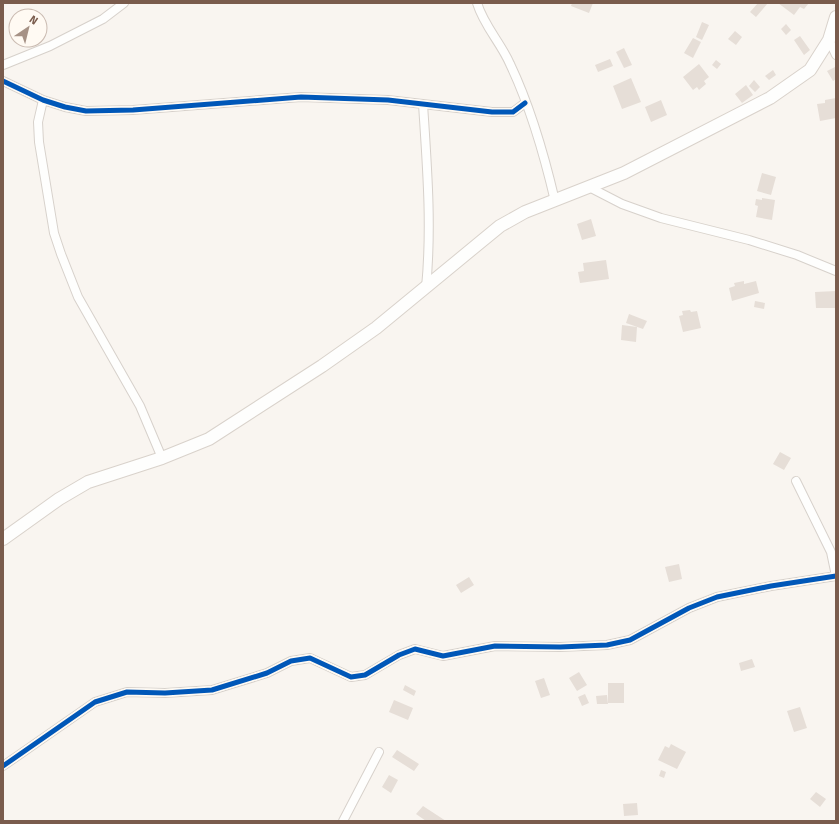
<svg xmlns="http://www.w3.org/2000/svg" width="839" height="824" viewBox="0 0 839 824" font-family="'Fira Sans',sans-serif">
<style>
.building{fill:#e6ded7}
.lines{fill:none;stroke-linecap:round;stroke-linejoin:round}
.street-casing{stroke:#d7d1cb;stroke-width:10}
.secondary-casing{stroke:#d9d2cb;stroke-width:14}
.street{stroke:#fefefd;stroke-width:8}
.secondary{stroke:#fefefd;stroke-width:12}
.cycleway-casing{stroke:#fffaf3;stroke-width:8}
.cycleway{stroke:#0057b8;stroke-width:5}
</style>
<rect width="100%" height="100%" fill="#f9f5f0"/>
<path class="building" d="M572 3H593L589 13 571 6Z
M758 3H768L756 17 750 12Z
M778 3H809L804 9 800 7 794 15Z
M702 22 709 25 702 40 696 37Z
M786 24 791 30 786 35 781 29Z
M735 31 742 37 736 45 728 39Z
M800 36 810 50 804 55 794 40Z
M693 38 701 42 693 58 684 53Z
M624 48 632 65 624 68 616 52Z
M610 59 613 66 598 72 595 65Z
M716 60 721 64 717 69 712 65Z
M699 64 709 77 704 81 706 84 699 90 697 87 693 90 683 77Z
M835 67 836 79 833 81 827 71Z
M773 70 776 75 769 80 765 76Z
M631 78 641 102 622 109 613 86Z
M754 80 760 87 755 92 749 86Z
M746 85 753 95 742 103 735 94Z
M836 98V118L820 121 817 104 825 103V100Z
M661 100 667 115 651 122 645 107Z
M762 173 776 177 771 195 757 191Z
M762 198 775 200 772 220 756 217 758 206 755 205 756 199 762 200Z
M591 219 596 236 582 240 577 224Z
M606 260 609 279 580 283 578 272 584 271 583 263Z
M744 281V284L756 281 759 293 732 301 729 288 735 286 734 283Z
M836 291V308H816L815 292Z
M755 301 765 303 764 309 754 307Z
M690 310 691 312 697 311 701 328 683 332 679 316 683 315 682 311Z
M629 314 647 321 643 329 626 323Z
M622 325 637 327 636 342 621 340Z
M780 452 791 458 784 470 773 464Z
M679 564 682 579 669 582 665 567Z
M469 577 474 585 461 593 456 585Z
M752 659 755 667 741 671 739 663Z
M579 672 587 685 577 691 569 678Z
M544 678 550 695 541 698 535 681Z
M608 683H624V703H608Z
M405 685 416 691 414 696 403 690Z
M585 694 589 703 582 706 578 697Z
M607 695 608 704H597L596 696Z
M394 700 413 708 408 720 389 712Z
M800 707 807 728 794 732 787 711Z
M671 744 686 752 677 769 658 760 665 746 669 748Z
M397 750 419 764 414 771 392 757Z
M661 770 666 772 664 778 659 776Z
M389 775 398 780 391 793 382 787Z
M816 792 826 799 820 807 810 799Z
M637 803 638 815 624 816 623 804Z
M423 806 446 821H426L416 814Z"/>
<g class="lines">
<defs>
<path id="street" d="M477 3C484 26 501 43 510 64 531 108 544 154 555 201
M829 40 836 55
M3 65 50 46 103 19 124 3
M3 81 43 100 65 107 86 111 133 110 301 97 388 100 492 112H513L525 103
M43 100 38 122 39 142 54 233 61 254 78 297 140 406 162 458
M423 104C427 166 432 226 426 288
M589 187 622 204 661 218 749 240 797 255 836 271
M796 481 831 552 836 576
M3 766 95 702 127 692 165 693 212 690 267 673 291 661 310 658 351 677 365 675 399 655 415 649 443 656 495 646 560 647 607 645 630 640 689 608 717 597 771 586 836 576
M343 821 379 752"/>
<path id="secondary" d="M3 539 59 499 88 482 162 458 209 439 322 366 376 328 500 226 525 212 624 173 770 98 810 70 829 40 836 17"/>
</defs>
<use href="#street" class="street-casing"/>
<use href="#secondary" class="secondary-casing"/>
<use href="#street" class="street"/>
<use href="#secondary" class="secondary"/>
<defs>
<path id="cycleway" d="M3 81 43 100 65 107 86 111 133 110 301 97 388 100 492 112H513L525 103
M3 766 95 702 127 692 165 693 212 690 267 673 291 661 310 658 351 677 365 675 399 655 415 649 443 656 495 646 560 647 607 645 630 640 689 608 717 597 771 586 836 576"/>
</defs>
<use href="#cycleway" class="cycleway-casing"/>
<use href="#cycleway" class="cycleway"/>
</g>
<rect width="839" height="824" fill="none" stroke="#7a5c4d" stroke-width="8"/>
<g transform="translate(28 28) rotate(35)"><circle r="19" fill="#fffaf3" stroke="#cabbb1"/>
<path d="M0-3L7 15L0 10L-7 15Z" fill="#a69286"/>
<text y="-6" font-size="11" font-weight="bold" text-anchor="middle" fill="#7a5c4d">N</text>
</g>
</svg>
